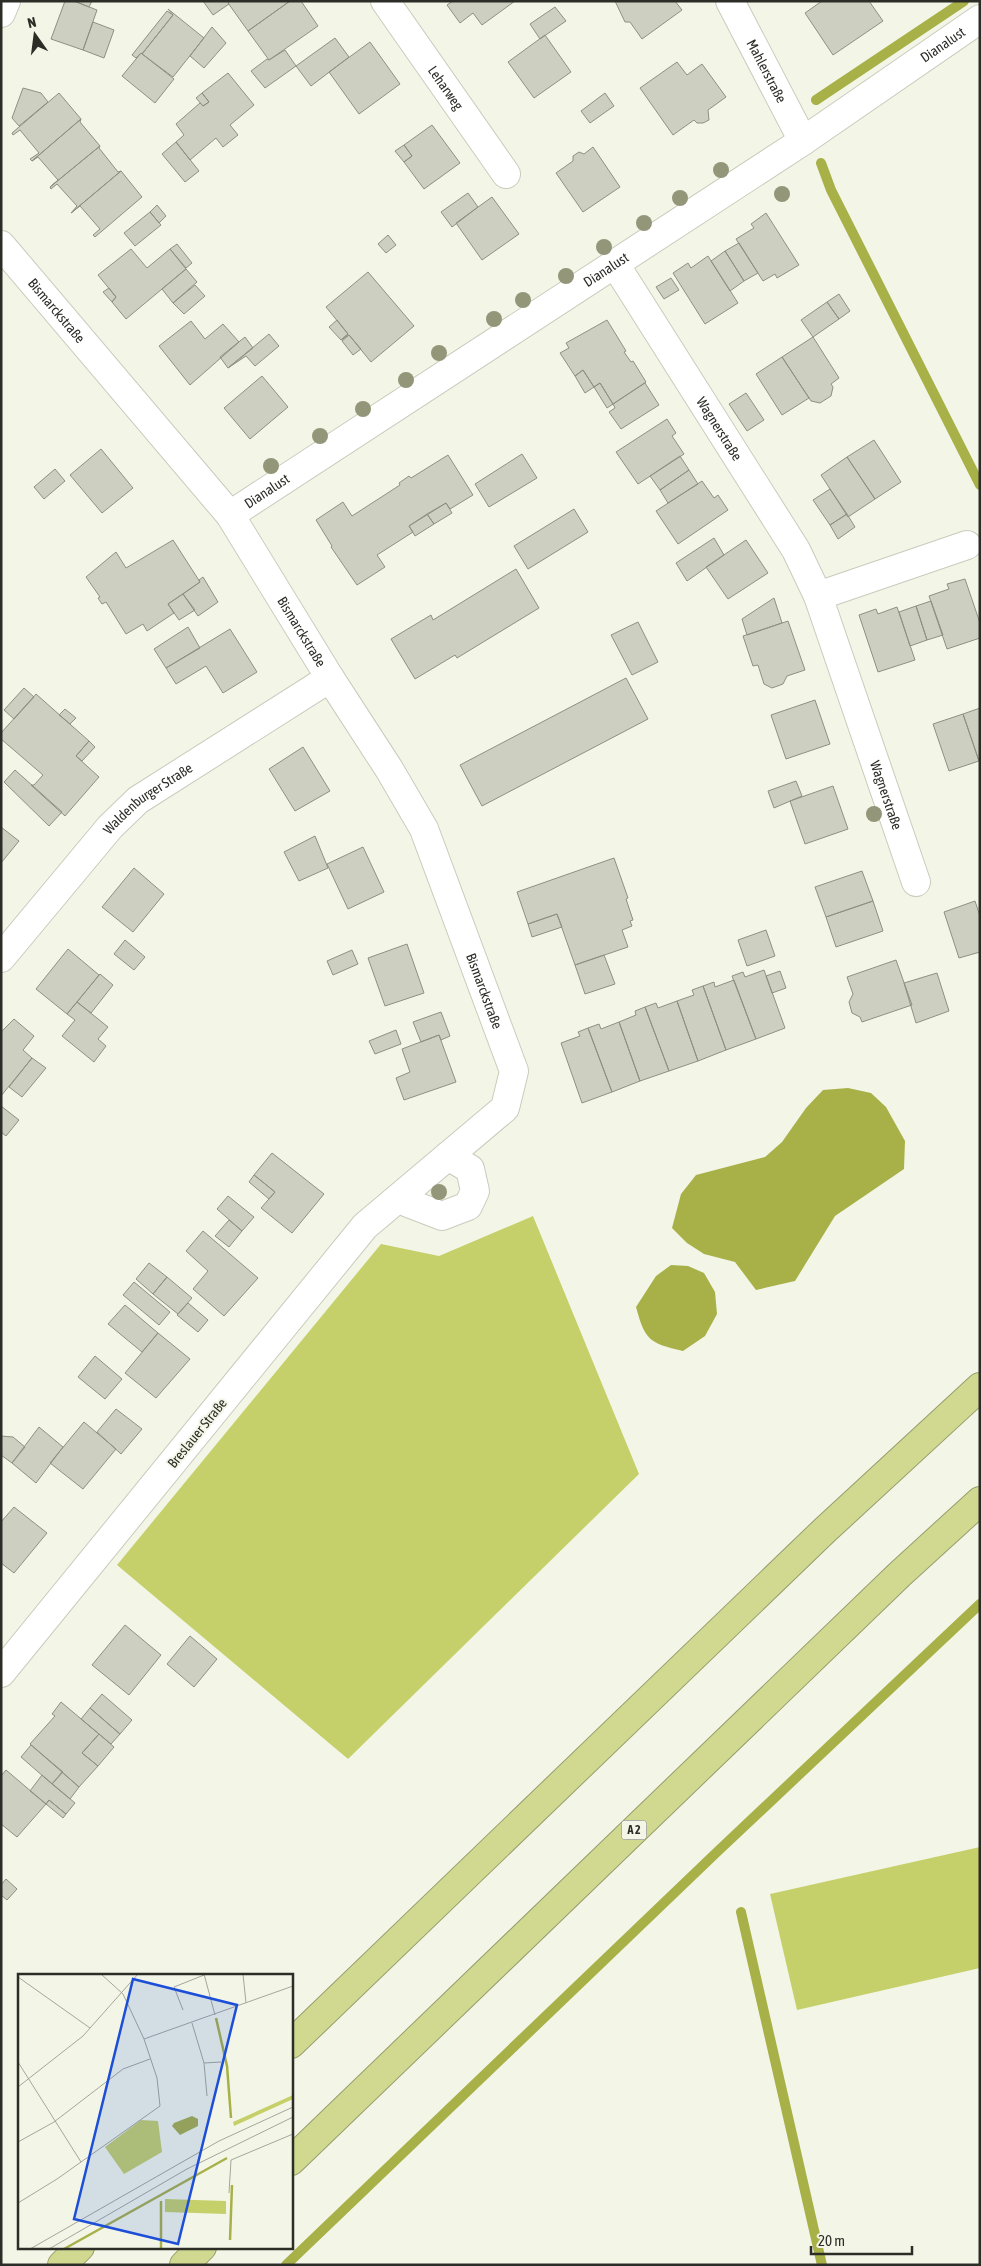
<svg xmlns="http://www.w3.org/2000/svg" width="981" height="2266" viewBox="0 0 981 2266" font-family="'Asap Condensed',sans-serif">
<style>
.green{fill:#c6d06a}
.water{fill:#a8b048}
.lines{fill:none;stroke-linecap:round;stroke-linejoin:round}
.stream{stroke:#a8b048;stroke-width:10}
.building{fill:#cdcfc1;stroke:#8e9082}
.minor-casing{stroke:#c9cbbc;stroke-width:30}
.highway-casing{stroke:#989d6c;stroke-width:30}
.minor{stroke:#fff;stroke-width:28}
.highway{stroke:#d1d990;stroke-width:28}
.tree{fill:#939678}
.labels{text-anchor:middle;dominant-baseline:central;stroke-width:4;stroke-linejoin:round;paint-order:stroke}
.shield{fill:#f3f6e7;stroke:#686961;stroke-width:1}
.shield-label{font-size:12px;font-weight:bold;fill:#2d2d28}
.street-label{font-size:14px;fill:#2d2d28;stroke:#f3f6e7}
.inset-river{fill:none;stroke:#a8b048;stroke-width:2.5}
.inset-road{fill:none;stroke:#a4a69b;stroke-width:1}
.view{fill:#1d4ed8;fill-opacity:0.15;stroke:#1d4ed8;stroke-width:2.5}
.inset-edge{fill:none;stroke:#2d2d28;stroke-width:2.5}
</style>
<rect width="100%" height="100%" fill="#f3f6e7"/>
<path class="green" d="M533 1216 639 1474 348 1759 117 1565 381 1244 439 1256Z
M980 1847V1968L797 2010 770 1894Z"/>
<path class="water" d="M848 1088 871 1093 886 1107 905 1141 904 1169 835 1216 795 1281 756 1290 735 1262 704 1254 687 1243 672 1228 681 1194 696 1175 765 1157 782 1142 806 1108 823 1090Z
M671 1265 688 1266 704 1273 715 1292 717 1314 705 1336 683 1351C649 1343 645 1340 636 1307L656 1276Z"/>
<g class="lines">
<path class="stream" d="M816 100 964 1
M821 163 831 190 980 485
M741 1912 822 2265
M286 2265 717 1852 980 1604"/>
</g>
<path class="building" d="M65 1H74L97 10 83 50 51 39Z
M74 1H92L89 7Z
M203 1H230L228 3 229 4 213 15Z
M230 1H290L248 31 228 3Z
M290 1H301L318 26 269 60 248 31Z
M453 1H515L482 25 473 13 460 23 447 5Z
M615 1H675L682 10 642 39 630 22H625Z
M822 1H869L883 21 833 55 805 13Z
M555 7 566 21 540 39 530 24Z
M168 9 204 38 173 77 142 54 173 15Z
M167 11 173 15 142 54 141 53 136 58 132 55Z
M93 22 114 30 104 58 83 50Z
M212 27 226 43 204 68 190 56Z
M545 35 571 72 534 98 508 62Z
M335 38 349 57 311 86 296 66Z
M370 42 400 84 359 114 329 72Z
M285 50 296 66 265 88 251 71 267 59 269 60Z
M141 53 174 79 155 103 122 76Z
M677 62 687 75 702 64 726 97 708 110 709 120 703 123H697L694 120 673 135 640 88Z
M228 73 254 105 230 125 238 135 223 147 216 138 190 160 176 142 184 135 176 124 200 103 203 106 209 102 202 93Z
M23 88 41 93 48 102 19 126 12 118Z
M59 93 81 119 32 161 30 159 39 153 20 130 13 135 12 133Z
M202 93 209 102 203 106 196 98Z
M605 93 614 106 590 123 581 111Z
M81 119 80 122 100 146 50 187 58 180 38 157 32 161Z
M432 125 460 163 424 189 404 162 412 156 404 145Z
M176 142 199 171 185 182 162 154Z
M404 145 412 156 404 162 395 151Z
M100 146 99 148 118 172 121 171 71 213 77 206 57 184 51 189 50 187Z
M593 147 620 187 583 212 556 173 573 161V156L579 152 584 154Z
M121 171 142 197 95 237 93 235 100 229 80 206 71 213Z
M468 193 478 207 452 227 441 212Z
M492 197 519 234 482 260 456 223Z
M157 205 166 216 159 223 150 212Z
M150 212 161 225 135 246 124 233Z
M766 213 799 265 777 278 775 274 763 281 736 239 754 228 751 224Z
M388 235 396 245 386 253 378 244Z
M739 243 758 273 744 281 725 251Z
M177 244 192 263 186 268 170 249Z
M131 249 147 268 170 249 186 269 126 319 112 302 116 297 98 275Z
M725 251 744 281 730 291 711 261Z
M708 256 738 303 705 324 673 273 688 263 691 268Z
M186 269 197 282 173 303 162 289Z
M368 272 414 326 371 362 349 335 341 340 348 334 326 307Z
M671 278 679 290 664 299 656 287Z
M195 285 205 296 184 314 173 303Z
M109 288 116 297 112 302 103 292Z
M839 294 850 311 839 319 827 302Z
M827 302 839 319 813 337 801 320Z
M337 320 348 334 341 340 329 327Z
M607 320 626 351 624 352 631 362 633 361 646 382 613 404 600 383 594 387 583 370 575 376 560 353 569 348 566 343Z
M191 321 205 339 223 324 239 342 190 385 159 346Z
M269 334 279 346 255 366 246 356 228 368Z
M349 335 361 349 353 355 342 341Z
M245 337 253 348 228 368 220 357Z
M813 337 839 378 831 384 833 387 831 396 820 403 811 401 782 357Z
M782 357 809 398 782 415 756 374Z
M583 370 594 387 585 393 575 376Z
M262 376 288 407 250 439 224 408Z
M600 383 613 404 607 408 594 387Z
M645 383 659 405 621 429 609 412 615 408 613 404Z
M746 393 764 420 747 431 729 404Z
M667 419 676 433 672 436 684 454 638 484 616 452Z
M874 440 901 482 875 499 847 457Z
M101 449 133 488 102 513 70 475Z
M522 454 537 478 489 507 475 484Z
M448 455 473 495 450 509 446 503 409 526 413 532 377 555 385 567 357 585 331 547 332 546 316 520 343 502 352 516 400 485 399 483 409 476 411 478Z
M680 456 689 470 660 490 650 476Z
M847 457 875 499 848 517 821 475Z
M55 469 65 481 44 499 34 487Z
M689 470 698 484 668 503 660 490Z
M702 481 714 498 718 495 728 510 678 544 656 511Z
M830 489 847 514 830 525 813 500Z
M446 503 452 513 434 524 427 514Z
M574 509 588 532 528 569 514 546Z
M427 514 434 524 415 536 409 526Z
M847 514 855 527 838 539 830 525Z
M714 538 724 555 687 581 676 563Z
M173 540 200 582 168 604 174 613 147 631 143 624 126 634 106 602 102 604 98 598 100 597 86 577 116 552 126 568Z
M746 540 768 573 728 599 706 567Z
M516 569 539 608 457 658 455 655 415 679 391 639 431 615 433 620Z
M203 577 218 602 198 616 183 594 200 582 199 580Z
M965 579 980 623V638L947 649 929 596 949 589 947 584Z
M183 594 195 610 179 620 168 604Z
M774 598 782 623 747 635 742 619Z
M931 601 943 635 927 640 916 606Z
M916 606 927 640 910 646 899 612Z
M897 607 915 660 878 672 859 615 876 609 878 614Z
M788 621 805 670 787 676 783 684 772 688 764 684 758 665 753 666 743 636Z
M638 622 658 662 632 675 611 635Z
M188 627 200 648 166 668 154 649Z
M230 629 257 672 223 693 206 666 176 684 166 668Z
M626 678 648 719 482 806 460 765Z
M24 688 34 697 14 719 4 710Z
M36 694 89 741 76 756 99 777 65 816 31 785H34L43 775 1 739V733Z
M815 700 830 744 786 759 771 715Z
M980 708V760L979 761 963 714Z
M65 709 76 718 70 724 59 715Z
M963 714 979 761 949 771 933 724Z
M89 741 95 747 82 761 76 756Z
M303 747 330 791 295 811 269 769Z
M15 770 62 812 49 826 4 782Z
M796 781 802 796 774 808 768 791Z
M833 786 848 829 805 844 790 801Z
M1 827 19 841 1 863Z
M315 836 328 868 299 881 284 852Z
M363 847 384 892 348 909 327 864Z
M614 858 628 898 626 899 633 920 630 921 632 926 622 930 628 947 575 965 557 914 528 924 517 892Z
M134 868 164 894 133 932 102 907Z
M862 871 873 901 826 917 815 887Z
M873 901 883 931 836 947 826 917Z
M975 901 980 916V952L959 958 944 912Z
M557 914 562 927 532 937 528 924Z
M766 930 775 956 747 966 738 940Z
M125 940 145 957 134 970 114 954Z
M407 944 424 993 385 1006 368 958Z
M68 949 99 975 67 1014 36 989Z
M352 950 358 964 333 975 327 961Z
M604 955 615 984 585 994 575 965Z
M896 960 912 1005 862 1022 860 1017 852 1013 849 1002 853 994 847 977Z
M764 970 785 1028 756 1039 732 976 743 972 745 977Z
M780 971 786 988 772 993 766 976Z
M937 973 949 1011 916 1023 904 983Z
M100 974 113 985 91 1013 77 1002Z
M734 980 756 1039 726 1050 703 986 714 982 715 987Z
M703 986 726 1050 698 1061 677 1001 694 995 692 990Z
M677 1001 698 1061 669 1071 645 1007 656 1003 658 1008Z
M77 1002 108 1027 98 1039 106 1046 94 1062 62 1036 75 1020 67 1014Z
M645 1007 669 1071 640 1081 619 1022 636 1015 635 1011Z
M441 1012 450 1036 441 1040 439 1035 421 1042 413 1022Z
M14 1019 34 1036 23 1050 32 1058 1 1096V1032Z
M619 1022 640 1081 612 1092 588 1028 599 1024 601 1029Z
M588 1028 612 1092 582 1103 561 1043 580 1036 578 1032Z
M396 1030 401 1044 375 1054 369 1041Z
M439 1035 456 1082 404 1100 396 1078 410 1072 402 1049Z
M32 1058 46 1068 22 1097 9 1087Z
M1 1106 19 1120 6 1136 1 1132Z
M272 1153 324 1194 292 1233 261 1208 275 1192 254 1175Z
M254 1175 275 1192 269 1199 249 1182Z
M228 1196 254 1217 242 1231 217 1209Z
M229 1220 242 1231 229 1247 215 1236Z
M203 1231 258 1278 224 1316 193 1289 208 1271 186 1251Z
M149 1263 167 1277 153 1294 136 1279Z
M167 1277 192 1298 178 1314 153 1294Z
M134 1282 170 1312 159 1325 123 1295Z
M188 1303 208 1320 198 1332 177 1315Z
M125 1305 158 1333 142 1352 108 1324Z
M158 1333 190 1359 156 1398 125 1373Z
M95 1356 122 1379 105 1399 78 1377Z
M116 1409 142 1429 121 1454 97 1432Z
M84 1422 116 1449 83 1489 50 1463Z
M39 1427 63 1447 36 1483 12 1463Z
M1 1436 13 1437 25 1447 12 1463 1 1455Z
M14 1507 47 1533 14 1573 1 1563V1522Z
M125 1625 161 1655 129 1695 92 1665Z
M190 1636 217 1659 194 1687 167 1664Z
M102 1694 132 1720 120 1734 90 1708Z
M61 1702 99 1734 82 1753 98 1766 79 1787 30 1744 55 1716 52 1714Z
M90 1708 120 1734 111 1744 81 1719Z
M99 1734 114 1747 98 1766 82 1753Z
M31 1745 63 1772 52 1784 21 1757Z
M6 1770 46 1804 17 1837 1 1824V1776Z
M62 1772 79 1787 70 1799 52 1784Z
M42 1775 75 1803 66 1814 49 1800 46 1804 30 1791Z
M49 1800 66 1814 63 1818 46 1804Z
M6 1879 17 1889 7 1900 1 1895V1885Z"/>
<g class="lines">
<defs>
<g id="minor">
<path id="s1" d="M385 1 506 174"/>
<path id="s2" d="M730 1 803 141"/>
<path d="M1 13 6 1"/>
<path id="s3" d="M1 245 230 515 330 678 389 769 424 829 514 1071 505 1108 365 1226 1 1673"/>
<path id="s4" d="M615 264 796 550 818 596 916 882"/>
<path id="s5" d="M230 515 803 141 980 19"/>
<path d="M818 596 967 545"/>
<path id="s6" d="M1 958 110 827 138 800 330 678"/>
<path d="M398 1199 442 1216 468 1206 475 1191 470 1169 448 1156"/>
</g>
<path id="highway" d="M291 2044 825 1530 980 1387
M291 2161 900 1574 980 1501
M62 2265 80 2247
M184 2265 202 2247"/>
</defs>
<use href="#minor" class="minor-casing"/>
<use href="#highway" class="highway-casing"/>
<use href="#minor" class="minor"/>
<use href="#highway" class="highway"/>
</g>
<g class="tree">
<circle cx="721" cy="170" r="8"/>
<circle cx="782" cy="194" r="8"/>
<circle cx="680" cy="198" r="8"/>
<circle cx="644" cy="223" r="8"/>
<circle cx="604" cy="247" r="8"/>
<circle cx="566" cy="276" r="8"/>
<circle cx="523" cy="300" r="8"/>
<circle cx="494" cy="319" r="8"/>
<circle cx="439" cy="353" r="8"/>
<circle cx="406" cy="380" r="8"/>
<circle cx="363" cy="409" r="8"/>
<circle cx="320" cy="436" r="8"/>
<circle cx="271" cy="466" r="8"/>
<circle cx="874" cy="814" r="8"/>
<circle cx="439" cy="1192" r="8"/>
</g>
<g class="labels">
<rect class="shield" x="621.5" y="1820.5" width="25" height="19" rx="4"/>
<g class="shield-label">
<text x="634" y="1830">A 2</text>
</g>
<g class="street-label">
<text stroke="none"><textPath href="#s5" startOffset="854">Dianalust</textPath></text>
<text stroke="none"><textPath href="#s2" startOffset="79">Mahlerstraße</textPath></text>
<text stroke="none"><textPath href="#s1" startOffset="106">Leharweg</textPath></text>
<text stroke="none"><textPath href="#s5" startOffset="449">Dianalust</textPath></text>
<text stroke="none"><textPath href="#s3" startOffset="86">Bismarckstraße</textPath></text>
<text stroke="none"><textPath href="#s4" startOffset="195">Wagnerstraße</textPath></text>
<text stroke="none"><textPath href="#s5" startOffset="44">Dianalust</textPath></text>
<text stroke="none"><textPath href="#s3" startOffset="491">Bismarckstraße</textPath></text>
<text stroke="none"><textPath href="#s4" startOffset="600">Wagnerstraße</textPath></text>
<text stroke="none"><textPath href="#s6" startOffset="218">Waldenburger Straße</textPath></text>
<text stroke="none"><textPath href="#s3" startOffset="896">Bismarckstraße</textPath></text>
<text transform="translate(197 1433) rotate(-51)">Breslauer Straße</text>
</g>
</g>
<g transform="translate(18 1974)">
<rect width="275" height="275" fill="#f3f6e7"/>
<path d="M275 121V125L216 152 215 148ZM123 146 140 147 144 178 106 200 87 173ZM147 225 208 227V240L147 238Z" fill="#c6d06a"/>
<path d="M174 142 180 145V152L162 161 154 152 156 149Z" fill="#a8b048"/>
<path class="inset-river" d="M198 44 209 92 213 144M212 266 214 211M46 275 209 184M143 275V227"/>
<path class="inset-road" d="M186 0 197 41M225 0 228 29M0 3 72 54M165 36 156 13 186 1M174 49 186 89 189 122M126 65 275 12M0 88 63 188M186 89 203 88M0 113 65 62 120 0M0 168 36 148 105 95 132 85M211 219 213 186 275 160M0 229 39 205 142 132 139 104 126 65 105 20 83 0M12 275 201 167 275 133M31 275 169 195 275 143"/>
<path class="view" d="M115 5 219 31 160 270 56 245Z"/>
<rect width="275" height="275" class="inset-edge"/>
</g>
<rect width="981" height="2266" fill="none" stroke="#2d2d28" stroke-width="5"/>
<g transform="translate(35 35) rotate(346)" stroke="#f3f6e7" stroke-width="4" paint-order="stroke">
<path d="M0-4L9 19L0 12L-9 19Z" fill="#2d2d28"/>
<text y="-8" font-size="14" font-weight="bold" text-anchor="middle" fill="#2d2d28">N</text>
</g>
<path d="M811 2246v8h101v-8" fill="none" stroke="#2d2d28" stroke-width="2.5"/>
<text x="818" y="2246" font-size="15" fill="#2d2d28" stroke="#f3f6e7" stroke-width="4" paint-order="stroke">20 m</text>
</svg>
